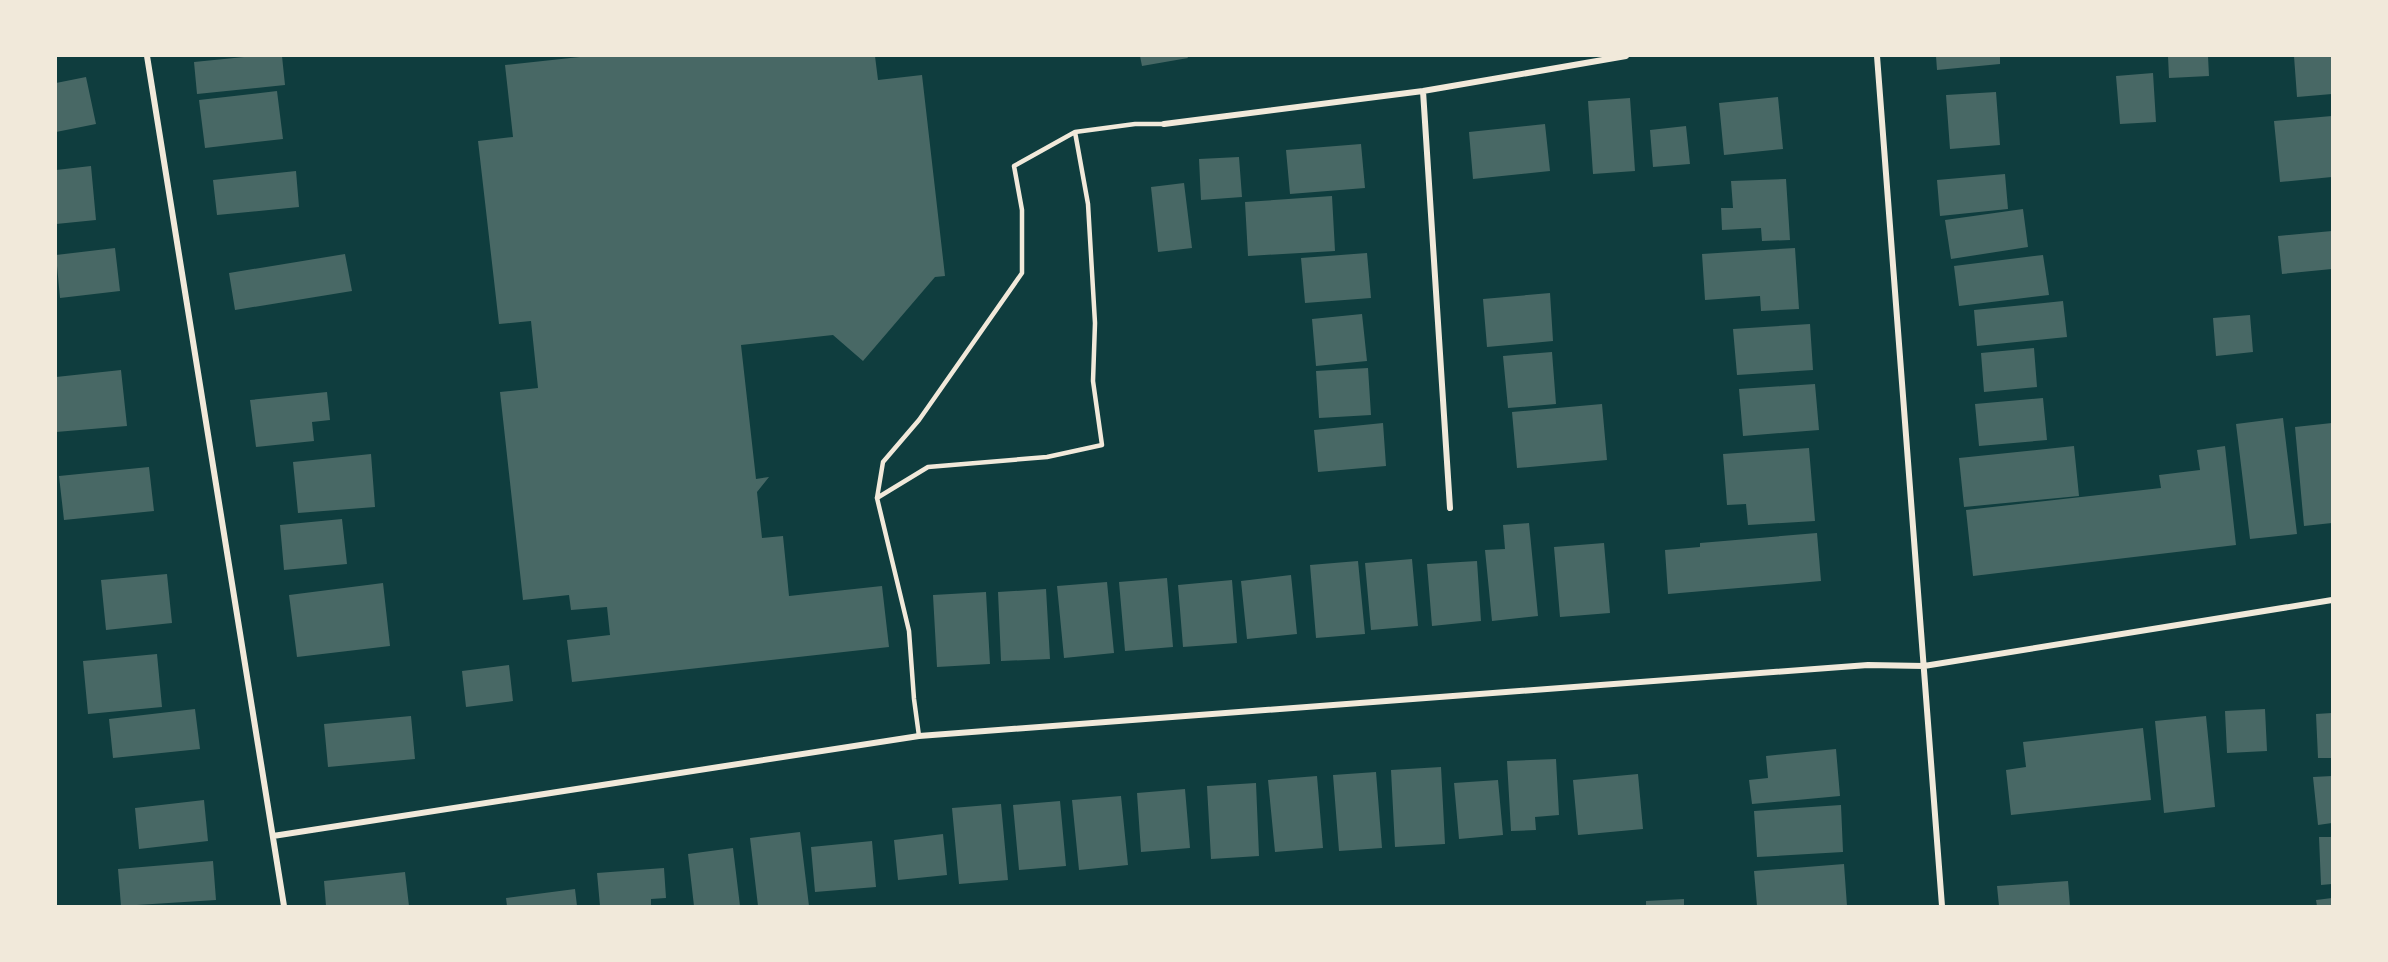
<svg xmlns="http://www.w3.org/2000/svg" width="2388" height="962" viewBox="0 0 2388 962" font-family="Bitter,serif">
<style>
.building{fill:#486865}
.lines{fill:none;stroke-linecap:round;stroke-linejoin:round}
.service{stroke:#f1e9da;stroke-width:4.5}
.minor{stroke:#f1e9da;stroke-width:6}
</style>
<rect width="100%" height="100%" fill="#0f3d3e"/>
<path class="building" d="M254 56H282L285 85 197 94 194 62Z
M589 56H875L878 80 922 75 945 276 935 277 863 361 833 335 741 345 756 479 769 477 757 492 762 538 783 536 789 596 882 586 889 647 572 682 567 640 610 635 607 607 571 610 569 595 523 600 500 392 538 388 531 321 499 324 478 141 513 137 505 65Z
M1140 56H1187L1188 58 1142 66Z
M1936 56H2000V64L1937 70Z
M2168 56H2208L2209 76 2169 78Z
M2294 56H2332V94L2297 97Z
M2153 73 2156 122 2120 124 2116 76Z
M86 77 96 124 56 132V83Z
M277 91 283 139 205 148 199 100Z
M1996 92 2000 145 1950 149 1946 95Z
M1778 97 1783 149 1724 155 1719 103Z
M1630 98 1635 171 1593 174 1588 101Z
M2332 116V177L2280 182 2274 121Z
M1545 124 1550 171 1473 179 1469 132Z
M1686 126 1690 164 1653 167 1650 130Z
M1361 144 1365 188 1290 194 1286 150Z
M1239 157 1242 197 1201 200 1199 159Z
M91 166 96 220 56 224V170Z
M296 171 299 207 217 215 213 180Z
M2005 174 2008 209 1940 216 1937 180Z
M1786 179 1790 240 1762 241 1761 228 1722 230 1721 208H1733L1731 181Z
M1184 183 1192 248 1158 252 1151 187Z
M1332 196 1335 251 1248 256 1245 202Z
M2023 209 2028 247 1951 259 1945 220Z
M2332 231V269L2282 274 2278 236Z
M115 248 120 291 60 298 56 255Z
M1795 248 1799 309 1761 311 1760 296 1705 300 1702 254Z
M1367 253 1371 298 1305 303 1301 258Z
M345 254 352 291 235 310 229 273Z
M2043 255 2049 295 1959 306 1954 266Z
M1550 293 1553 341 1487 347 1483 299Z
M2063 301 2067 337 1977 346 1974 310Z
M1362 314 1367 361 1316 366 1312 319Z
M2250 315 2253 352 2216 356 2213 318Z
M1810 324 1813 370 1737 375 1733 329Z
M2034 348 2037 387 1984 392 1981 353Z
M1552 352 1556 404 1508 408 1503 356Z
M1368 368 1371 415 1319 418 1316 371Z
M121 370 127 426 56 432V377Z
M1815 384 1819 430 1743 436 1739 389Z
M327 392 330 420 312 422 314 441 256 447 250 400Z
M2043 398 2047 440 1979 446 1975 404Z
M1602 404 1607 460 1517 468 1512 412Z
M2283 418 2297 534 2250 539 2236 424Z
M1383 423 1386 466 1318 472 1314 430Z
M2332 423V523L2304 526 2295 427Z
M2074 446 2079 496 1964 507 1959 458Z
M2225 446 2236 545 1973 576 1966 510 2161 488 2159 475 2200 470 2197 450Z
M1809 448 1815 521 1748 525 1746 504 1727 505 1723 454Z
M371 454 375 507 298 513 293 462Z
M149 467 154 511 64 520 59 476Z
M342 519 347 564 284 570 280 525Z
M1529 523 1538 616 1492 621 1485 550 1505 549 1503 525Z
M1817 533 1821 581 1668 594 1665 550 1700 547V543Z
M1604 543 1610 613 1560 617 1554 547Z
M1412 559 1418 626 1371 630 1365 563Z
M1358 561 1365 634 1316 638 1310 565Z
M1477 561 1481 621 1432 626 1427 564Z
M167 574 172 623 106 630 101 580Z
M1291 575 1297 634 1247 639 1241 581Z
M1167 578 1173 647 1125 651 1119 582Z
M1232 580 1237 643 1183 647 1178 585Z
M1107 582 1114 653 1064 658 1057 586Z
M383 583 390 646 297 657 289 595Z
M1046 589 1050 659 1001 661 998 592Z
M986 592 990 664 937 667 933 595Z
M157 654 162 707 88 714 83 661Z
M509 665 513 701 466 707 462 671Z
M195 709 200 749 113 758 109 719Z
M2265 709 2267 751 2227 753 2225 711Z
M2332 713V758H2318L2316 714Z
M411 716 415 759 328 767 324 724Z
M2206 716 2215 807 2164 813 2155 721Z
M2143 728 2151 800 2011 815 2006 770 2026 767 2023 742Z
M1836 749 1840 796 1752 804 1749 780 1768 778 1766 756Z
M1556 759 1559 815 1535 817 1536 830 1511 831 1507 761Z
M1441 767 1445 844 1395 847 1391 770Z
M1376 772 1382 848 1339 851 1333 775Z
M1638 774 1643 829 1578 835 1573 780Z
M1317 776 1323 848 1275 852 1268 780Z
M2332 776V823L2318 825 2313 777Z
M1498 780 1503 835 1459 839 1454 783Z
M1256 783 1259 856 1211 859 1207 786Z
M1185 789 1190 848 1141 852 1137 793Z
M1121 796 1128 865 1079 870 1072 800Z
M204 800 208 841 139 849 135 808Z
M1060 801 1066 866 1019 870 1013 805Z
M1001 804 1008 880 959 884 952 808Z
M1841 805 1843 852 1757 857 1754 811Z
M800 832 809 906H758L750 838Z
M943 834 947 875 898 880 894 840Z
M2319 837H2332V884L2321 885Z
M872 841 876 887 815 892 811 847Z
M733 848 740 906H694L688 854Z
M213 861 216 900 121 906 118 869Z
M1844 864 1847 906H1757L1754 871Z
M664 868 666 898 651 899V906H600L597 873Z
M405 872 409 906H326L324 881Z
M2068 881 2070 906H1999L1997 886Z
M575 889 577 906H507L506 898Z
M2332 898V906H2317L2316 900Z
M1684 899V906H1646V901Z"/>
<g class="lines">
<path class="service" d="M877 498 928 467 1047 457 1102 445 1093 381 1095 323 1088 204 1075 132 1135 124H1164
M919 736 914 699 909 631 877 498 883 462 919 420 1022 273V210L1014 166 1075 132"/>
<path class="minor" d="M147 56 284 906
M1877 56 1942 906
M1423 91 1450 508
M1164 124 1423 91 1626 56
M273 836 919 736 1868 665 1924 666 2332 600"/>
</g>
<rect width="2388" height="962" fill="none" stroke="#f1e9da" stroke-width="114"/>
</svg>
